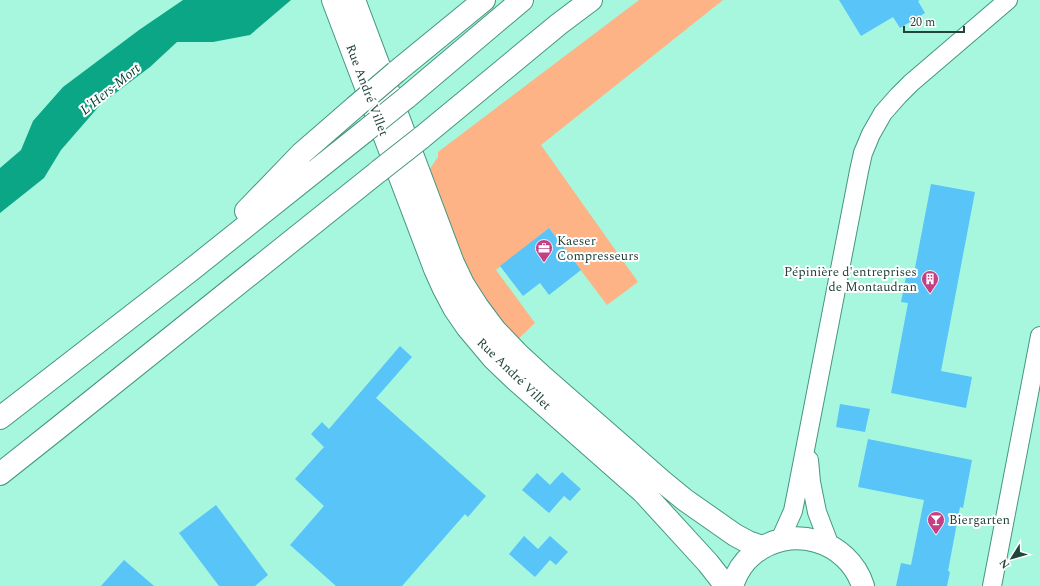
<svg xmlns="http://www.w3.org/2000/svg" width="1040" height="586" viewBox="0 0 1040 586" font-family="Spectral,serif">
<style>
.green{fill:#fdb385}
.water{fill:#0ba686}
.building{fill:#58c4f8}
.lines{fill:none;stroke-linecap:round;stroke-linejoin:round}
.street-casing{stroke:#469680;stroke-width:20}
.secondary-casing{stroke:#469680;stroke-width:24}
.highway-casing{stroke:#469680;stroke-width:24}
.street{stroke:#fff;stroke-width:18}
.secondary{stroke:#fff;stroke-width:22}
.highway{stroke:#fff;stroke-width:22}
.highway-bridge-casing{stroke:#469680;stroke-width:24;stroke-linecap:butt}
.highway-bridge{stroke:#fff;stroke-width:22}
.labels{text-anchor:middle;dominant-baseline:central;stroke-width:4;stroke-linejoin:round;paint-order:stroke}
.street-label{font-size:13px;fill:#22443a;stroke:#fff}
.poi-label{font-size:13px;fill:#22443a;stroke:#fff;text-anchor:start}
.water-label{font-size:14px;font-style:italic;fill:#064133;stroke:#fff}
</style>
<rect width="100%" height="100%" fill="#a6f7de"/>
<path class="green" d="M639 0H723L541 145 638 282 607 305 549 228 496 270 535 323 516 341 479 296 432 189 435 183 429 170 438 157V152Z"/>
<path class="water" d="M183 0H291L250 35 213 42H177L150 67 101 104 61 150 44 178 0 213V168L21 150 33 121 63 87 139 30Z"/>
<path class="building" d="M839 0H920L918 1 925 13 900 28 893 17 861 36Z
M931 184 975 192 941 371 972 377 966 408 891 393 908 303 901 302 907 272 914 273Z
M549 228 581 270 549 295 540 283 523 296 500 266Z
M400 346 412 357 376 398 486 496 468 517 465 514 402 586H336L290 545 324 506 295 479 324 447 311 434 322 422 329 429Z
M840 404 870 409 865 432 836 427Z
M868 439 972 460 963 508 960 507 948 571 950 572 947 586H896L901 563 911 565 924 500 858 487Z
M562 472 581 489 570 501 564 496 549 513 522 490 537 473 550 485Z
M216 505 268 575 255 586H219L179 533Z
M524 536 538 549 550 536 568 552 556 565 550 560 535 577 509 554Z
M124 560 154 586H101Z"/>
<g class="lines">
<defs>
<path id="street" d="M809 460 811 482 817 512 830 546
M780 540 793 511 797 491 859 171 863 153 871 134 883 113 898 96 911 83 1008 0
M992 586 1040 336"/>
<path id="secondary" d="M333 0 435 269 444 289 454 308 467 327 493 358 516 380 643 492 708 563 726 586
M354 0 453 263 463 284 477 306 495 330 518 354 543 377 663 482 685 500 735 535 748 542 762 547
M732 586C736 574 742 563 752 555 789 523 848 539 863 586"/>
<path id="highway" d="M396 72 484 0
M406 98 522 0
M421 138 559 24 591 0
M246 211 302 153 355 107
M0 418 191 270 364 132
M0 474 58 428 379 171"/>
</defs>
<use href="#street" class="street-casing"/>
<use href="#secondary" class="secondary-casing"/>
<use href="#highway" class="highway-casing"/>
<use href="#street" class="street"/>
<use href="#secondary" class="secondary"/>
<use href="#highway" class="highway"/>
<defs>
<path id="highway-bridge" d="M355 107 396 72
M364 132 406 98
M379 171 421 138"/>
</defs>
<use href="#highway-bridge" class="highway-bridge-casing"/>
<use href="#highway-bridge" class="highway-bridge"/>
</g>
<defs>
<symbol id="office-pin" viewBox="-11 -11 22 30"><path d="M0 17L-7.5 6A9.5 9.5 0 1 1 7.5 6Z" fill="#c44084" stroke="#fff"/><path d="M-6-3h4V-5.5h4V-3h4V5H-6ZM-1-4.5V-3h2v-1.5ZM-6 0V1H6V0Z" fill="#fff"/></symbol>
<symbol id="building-pin" viewBox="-11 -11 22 30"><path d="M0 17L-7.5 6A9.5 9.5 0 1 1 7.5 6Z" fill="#c44084" stroke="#fff"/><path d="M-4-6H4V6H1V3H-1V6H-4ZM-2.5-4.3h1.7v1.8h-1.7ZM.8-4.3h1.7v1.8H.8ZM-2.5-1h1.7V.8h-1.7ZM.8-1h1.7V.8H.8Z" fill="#fff"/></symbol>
<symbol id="bar-pin" viewBox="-11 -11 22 30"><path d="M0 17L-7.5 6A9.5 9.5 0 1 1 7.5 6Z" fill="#c44084" stroke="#fff"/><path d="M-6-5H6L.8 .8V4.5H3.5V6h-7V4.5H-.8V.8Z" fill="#fff"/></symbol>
</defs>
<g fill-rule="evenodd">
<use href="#office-pin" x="534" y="238" width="20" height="27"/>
<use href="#building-pin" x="920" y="269" width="20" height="27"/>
<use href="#bar-pin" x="926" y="510" width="20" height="27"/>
</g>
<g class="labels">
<g class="street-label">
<text transform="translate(367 90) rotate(69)">Rue André Villet</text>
<text transform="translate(514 374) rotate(44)">Rue André Villet</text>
</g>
<g class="poi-label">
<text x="557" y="241">Kaeser<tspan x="557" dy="15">Compresseurs</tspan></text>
<text x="917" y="272" text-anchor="end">Pépinière d'entreprises<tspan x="917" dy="15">de Montaudran</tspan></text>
<text x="949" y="520">Biergarten</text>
</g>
<g class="water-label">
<text transform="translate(110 89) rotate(-39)">L'Hers-Mort</text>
</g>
</g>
<g transform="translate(1012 558) rotate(233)" stroke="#ffffff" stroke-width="3" paint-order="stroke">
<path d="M0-3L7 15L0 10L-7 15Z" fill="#22443a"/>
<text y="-6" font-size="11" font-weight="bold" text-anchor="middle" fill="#22443a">N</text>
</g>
<path d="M904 26v6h60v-6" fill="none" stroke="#22443a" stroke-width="2"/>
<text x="910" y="26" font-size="12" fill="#22443a" stroke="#ffffff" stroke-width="3" paint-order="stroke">20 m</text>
</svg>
